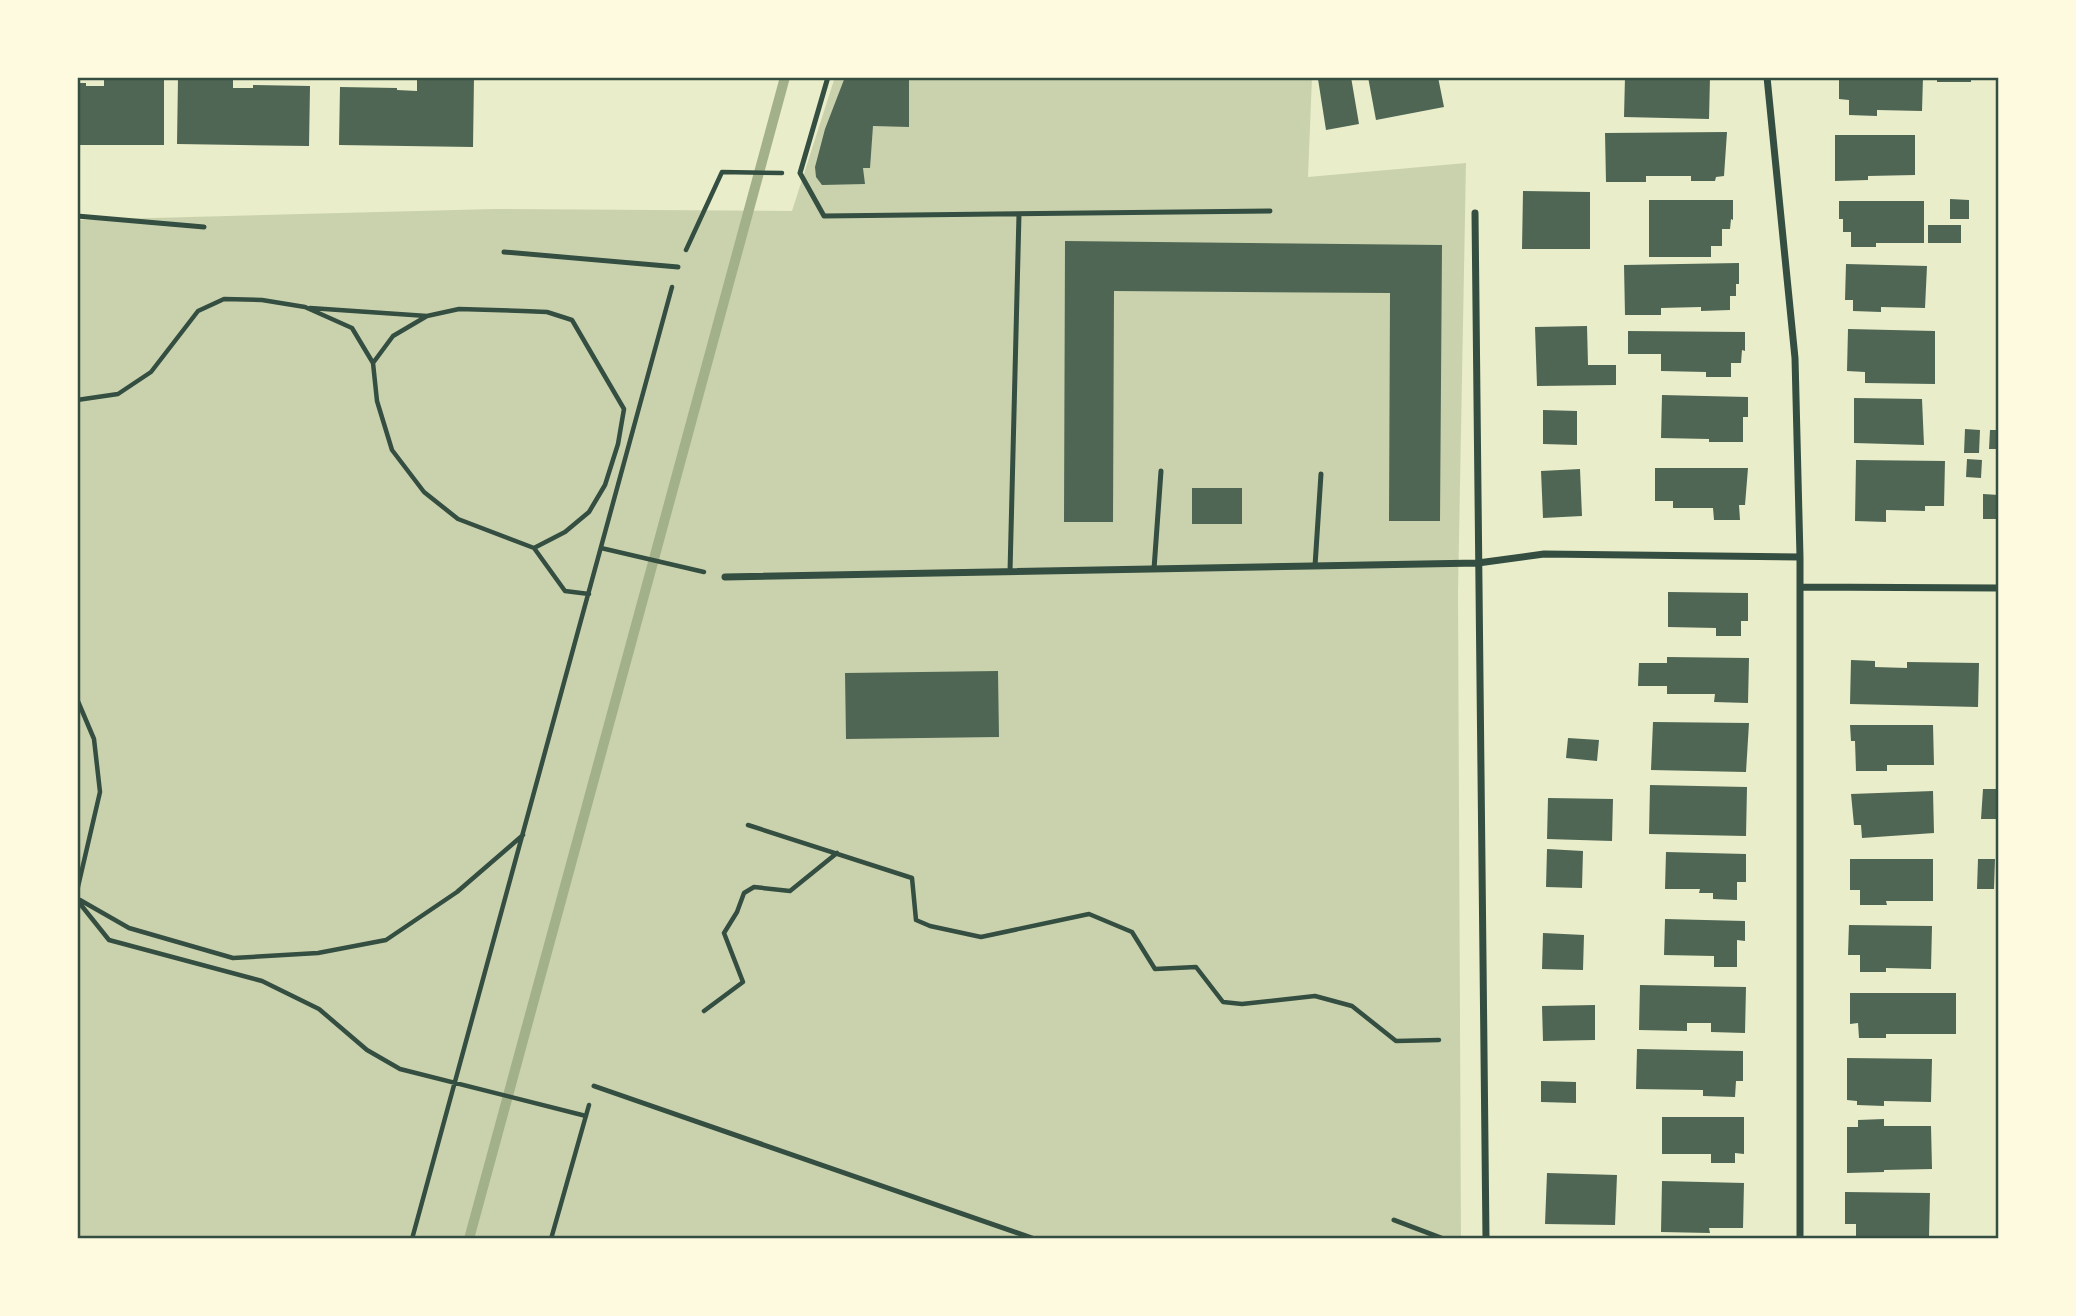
<svg xmlns="http://www.w3.org/2000/svg" width="2076" height="1316" viewBox="0 0 2076 1316" font-family="Manrope,sans-serif">
<style>
.green{fill:#cad2ad}
.lines{fill:none;stroke-linecap:round;stroke-linejoin:round}
.stream{stroke:#a3b18a;stroke-width:10}
.building{fill:#4f6655}
.path{stroke:#344e41;stroke-width:4.5}
.service{stroke:#344e41;stroke-width:5}
.minor{stroke:#344e41;stroke-width:7}
.neatline{fill:none;stroke:#344e41;stroke-width:2.5}
</style>
<rect width="100%" height="100%" fill="#e9edc9"/>
<path class="green" d="M835 77H1312L1308 177 1466 163 1458 592 1461 1239H77V220L494 209 792 211Z"/>
<g class="lines">
<path class="stream" d="M469 1239 785 77"/>
</g>
<path class="building" d="M104 77H164V145H77V83H86V86H104Z
M178 77H233V88H253V85L310 86 309 146 177 144Z
M417 77H474L473 147 339 145 340 87 397 88V90L417 91Z
M845 77H909V127L873 126 870 168H863L865 184 822 185 816 177 815 167 825 129Z
M1330 77H1351L1359 124 1326 130 1318 79Z
M1368 77H1438L1444 107 1376 120Z
M1625 77H1710L1709 119 1624 117Z
M1839 77H1923L1922 111 1877 110V116L1849 115V100L1839 99Z
M1937 77H1971V82H1937Z
M1727 132 1724 176 1716 177 1715 181H1691V176H1646V182H1606L1605 133Z
M1835 135H1915V175L1868 176V180L1835 181Z
M1523 191 1590 192V249H1522Z
M1950 199 1969 200V219H1950Z
M1649 200H1733V220L1731 219 1730 229H1722V246H1711V257H1649Z
M1839 201H1924V243H1876V247H1851V232H1843V219H1839Z
M1928 225H1961V243H1928Z
M1065 241 1442 245 1440 521H1389L1390 293 1114 291 1113 522H1064Z
M1739 263V284H1736V296H1730V310L1701 311V307L1661 308V315H1625L1624 265Z
M1846 264 1927 266 1925 308 1881 307V312L1853 311V300H1845Z
M1587 326 1588 365H1616V385L1537 386 1535 327Z
M1848 329 1935 331V384L1865 383V372L1847 371Z
M1628 331 1745 332V351L1742 350 1741 363H1731V377H1706V372L1661 371V354H1628Z
M1662 395 1748 397V417H1743V442H1709V439L1661 438Z
M1854 398 1922 399 1924 445 1854 443Z
M1543 410 1577 411V445L1543 444Z
M1965 429 1980 430 1979 453H1964Z
M1990 430H1999V449H1989Z
M1967 459 1982 460 1981 478 1966 477Z
M1856 460 1945 461 1944 506H1925V511L1886 510V522L1855 521Z
M1655 468H1748L1745 505H1739L1740 520H1714L1713 508H1673V501H1655Z
M1580 469 1582 516 1543 518 1541 471Z
M1192 488H1242V524H1192Z
M1983 494 1999 495V519H1983Z
M1668 592 1748 593V621H1741V636H1716V628L1668 627Z
M1667 657 1749 658 1748 703 1714 702 1715 694H1667V686H1638L1639 663H1667Z
M1851 660 1875 661V667L1907 668V662L1979 663 1978 707 1850 704Z
M998 671 999 737 846 739 845 673Z
M1653 722 1749 723 1746 772 1651 770Z
M1850 725H1933L1934 765H1887V771H1856L1855 741H1851Z
M1568 738 1599 740 1597 761 1566 758Z
M1650 785 1747 787 1746 836 1649 834Z
M1983 789H1999V819H1981Z
M1933 791 1934 833 1862 838 1861 825H1854L1851 794Z
M1548 798 1613 799 1612 841 1547 839Z
M1547 849 1583 851 1582 888 1546 887Z
M1666 852 1746 854V882H1737V900L1713 899V893H1699L1700 889H1665Z
M1850 859H1933V901H1886L1887 905H1860V890H1850Z
M1978 859H1995L1994 889H1977Z
M1665 919 1745 921V941L1737 940V967H1714V956L1664 955Z
M1849 925 1932 926 1931 969 1886 968V972H1860V955H1848Z
M1543 933 1584 935 1583 970 1542 969Z
M1640 985 1746 987 1745 1033 1711 1032V1023H1687V1031L1639 1030Z
M1850 993H1956V1034H1886V1038H1859L1858 1023 1850 1024Z
M1595 1005V1040L1543 1041 1542 1006Z
M1637 1049 1743 1051V1081H1736L1735 1097 1703 1096V1090L1636 1089Z
M1847 1058 1932 1059 1931 1102 1884 1101V1106L1857 1105V1101L1847 1100Z
M1541 1081 1576 1082V1103L1541 1102Z
M1662 1117H1744V1154L1735 1153V1163H1711V1154H1662Z
M1884 1119V1126H1931L1932 1169 1884 1170V1172L1847 1173V1127H1858V1120Z
M1547 1173 1617 1175 1615 1225 1545 1224Z
M1662 1181 1744 1183 1743 1228H1709L1710 1233 1661 1232Z
M1845 1192 1930 1193 1929 1237 1856 1238V1224H1845Z"/>
<g class="lines">
<path class="path" d="M686 250 722 172 782 173
M310 308 427 316
M373 363 393 336 427 316 459 309 523 311 547 312 572 320 624 409 618 444 605 485 589 512 565 532 534 548
M77 400 118 394 151 372 198 311 224 299 262 300 305 307 352 328 373 363 377 401 392 450 424 492 458 519 534 548 565 591 589 594
M601 548 704 572
M77 699 94 739 100 792 77 891
M748 825 912 878 916 920 930 926 981 937 1089 914 1132 932 1155 969 1196 967 1223 1002 1242 1004 1315 996 1352 1006 1396 1041 1439 1040
M77 900 109 940 262 981 319 1009 367 1050 400 1069 586 1116
M80 900 129 928 233 958 318 953 386 940 457 892 523 835
M704 1011 743 982 724 933 737 912 744 893 754 887 790 891 837 853
M412 1239 672 287
M551 1239 589 1105"/>
<path class="service" d="M828 77 800 173 824 216 1270 211
M77 216 204 227
M504 252 678 267
M1315 566 1321 474
M1154 569 1161 471
M1010 572 1019 214
M594 1086 1035 1239
M1394 1220 1444 1239"/>
<path class="minor" d="M1767 77 1795 358 1800 557V1239
M1475 213 1486 1239
M725 577 1478 563 1544 554 1800 557
M1800 587 1999 588"/>
</g>
<rect width="2076" height="1316" fill="none" stroke="#fefae0" stroke-width="158"/>
<rect x="79" y="79" width="1918" height="1158" class="neatline"/>
</svg>
